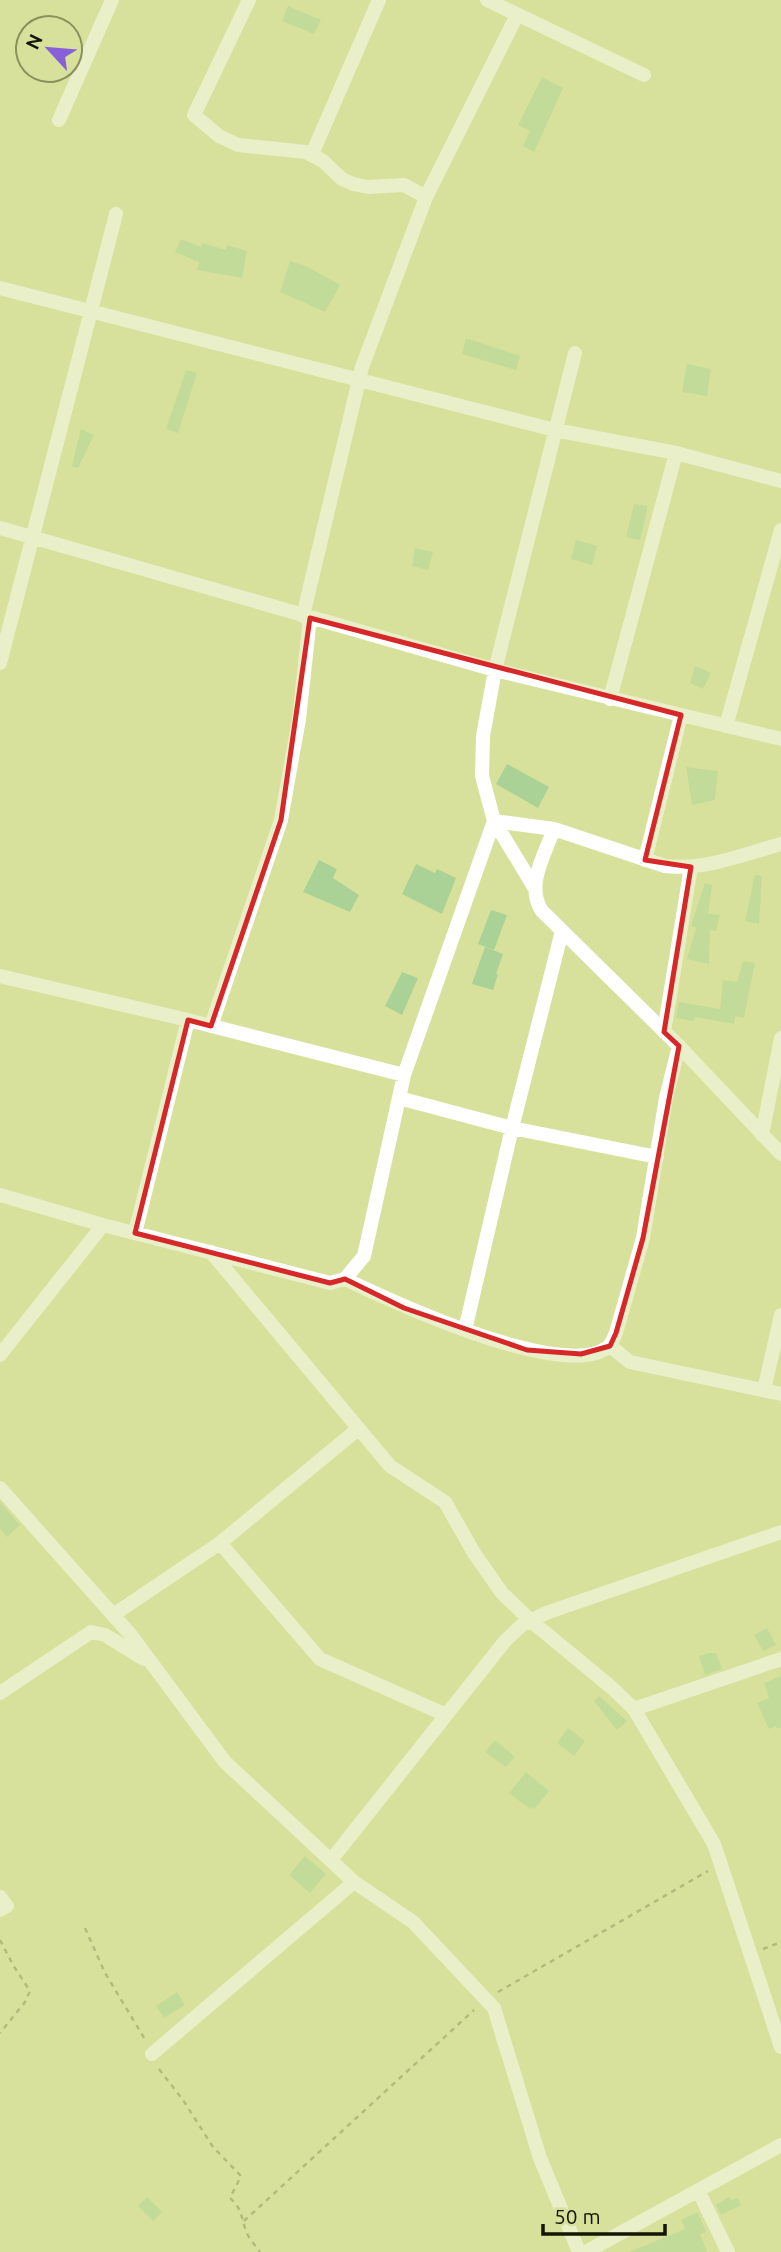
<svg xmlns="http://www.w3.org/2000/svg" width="781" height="2252" viewBox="0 0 781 2252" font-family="Ubuntu,sans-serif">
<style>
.building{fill:#abd296}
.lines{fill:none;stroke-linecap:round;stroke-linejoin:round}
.path{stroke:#868d5b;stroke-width:2.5;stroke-dasharray:5 5;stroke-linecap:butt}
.minor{stroke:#fff;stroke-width:14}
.marked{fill:none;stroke:#d62828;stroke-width:5;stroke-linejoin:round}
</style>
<rect width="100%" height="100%" fill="#d7e19b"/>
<path class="building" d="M288 6 321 20 314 34 282 21Z
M542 77 563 88 534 152 523 146 530 131 518 125Z
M181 239 201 247 202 243 226 250 227 245 247 251 242 278 197 270 199 262 175 252Z
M290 261 306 266 340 285 325 312 280 292Z
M466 338 520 356 516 370 462 354Z
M687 364 711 369 707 396 682 392Z
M186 370 197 373 178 433 166 429Z
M81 429 94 435 78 468 72 466Z
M634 504 648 506 640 540 626 537Z
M576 540 597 546 592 565 571 559Z
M415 548 433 552 428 570 412 566Z
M695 666 711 673 703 689 690 683Z
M507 764 549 787 538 808 496 784Z
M686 767 718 771 715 800 692 805Z
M319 860 337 869 333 878 359 895 350 912 303 892Z
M416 864 435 873 437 869 456 878 442 914 402 894Z
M755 875 762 876 759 924 745 921Z
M705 883 712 885 708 914 720 915 716 931 710 930 709 964 687 959 696 928 691 926Z
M491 910 507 915 494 950 478 944Z
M485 947 503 954 496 974H498L493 990 472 984Z
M743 961 755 963 744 1018 735 1016 734 1024 695 1017 694 1021 676 1018 679 1002 720 1009 723 980 737 982Z
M402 972 418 978 402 1015 385 1006Z
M0 1502 20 1525 7 1537 0 1529Z
M767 1628 776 1645 763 1651 754 1635Z
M708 1653H716L722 1669 705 1675 699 1656Z
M781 1676V1728H777L776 1726 769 1729 757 1703 769 1698 764 1683Z
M599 1696 627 1721 617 1730 594 1701Z
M568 1728 585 1741 574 1756 557 1743Z
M495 1740 515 1757 506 1767 485 1752Z
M526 1772 549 1791 534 1809 531 1807 530 1809 509 1793Z
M305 1856 326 1874 310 1893 289 1875Z
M177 1992 185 2005 164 2018 156 2006Z
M147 2197 162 2212 153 2221 138 2206Z
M729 2197 731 2200 738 2198 741 2205 721 2215 716 2205Z
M698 2212 706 2232 700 2234 707 2252H629L685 2229 681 2220Z"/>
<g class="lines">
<path class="path" d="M85 1928 105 1973 146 2041
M0 1940 13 1965 30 1991 25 2002 0 2033
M763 1949 781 1942
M498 1992 708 1871
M159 2069 183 2100 213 2147 241 2176 230 2198C241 2208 241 2214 245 2228 247 2237 255 2245 260 2252
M244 2221 474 2010"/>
<path class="minor" d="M249 0 194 115 219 136 238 145 306 152 323 161 342 179 353 184 368 187 404 185 426 197
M487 0 644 75
M59 120 112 0
M312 154 379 0
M0 288 555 430 676 453 781 481
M0 528 495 670 781 739
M303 616 362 367 426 197 517 15
M0 663 116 214
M610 699 676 453
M726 726 781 530
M554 829C545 854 525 886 542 911L679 1046 781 1154
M645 860 681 715
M534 887 494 821 482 776 483 736 495 670 575 353
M0 976 188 1020 404 1075
M211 1026 281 820 299 719 310 618
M664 1032 691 867
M399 1098 512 1128 657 1157
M762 1135 781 1038
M0 1195 103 1225 330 1283 345 1279 364 1256 404 1075 494 821 554 829 665 866C707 870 741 855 781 844
M135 1233 188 1020
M211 1252 390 1466 445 1502 474 1553 502 1593 531 1621 611 1687 634 1709 714 1844 781 2047
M345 1279C391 1301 564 1382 608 1347 612 1343 614 1338 616 1333L643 1238 666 1098 679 1046
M465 1330 512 1128 562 931
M610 1346 630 1362 781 1394
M0 1355 103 1225
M764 1390 781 1315
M0 1488 130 1634 225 1762 354 1882 413 1922 494 2008 540 2158 579 2252
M220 1543 320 1659 446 1715
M113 1615 220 1543 358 1429
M0 1693 91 1632 105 1635 144 1659
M634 1709 781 1659
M331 1860 505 1641 522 1625 546 1613 781 1532
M0 1897 7 1906 0 1910
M152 2054 354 1882
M698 2190 728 2252
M586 2252 781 2145"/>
</g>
<path d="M0 0H781V2252H0ZM310 618 681 715 645 860 691 867 664 1032 679 1046 643 1238 616 1333 610 1346 581 1354 527 1350 404 1308 345 1279 330 1283 135 1233 188 1020 211 1026 281 820Z" fill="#d7e19b" fill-opacity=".55" fill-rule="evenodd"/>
<path class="marked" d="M310 618 681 715 645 860 691 867 664 1032 679 1046 643 1238 616 1333 610 1346 581 1354 527 1350 404 1308 345 1279 330 1283 135 1233 188 1020 211 1026 281 820Z"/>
<g transform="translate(49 49) rotate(296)"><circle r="33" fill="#d7e19b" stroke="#89905d" stroke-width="2"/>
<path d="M0-5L12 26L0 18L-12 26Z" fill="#8760da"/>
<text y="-10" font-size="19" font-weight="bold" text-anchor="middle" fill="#131600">N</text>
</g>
<path d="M543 2224v10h122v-10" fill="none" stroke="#131600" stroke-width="3.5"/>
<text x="554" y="2224" font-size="21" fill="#131600" stroke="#d7e19b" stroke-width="5" paint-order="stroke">50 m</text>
</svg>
